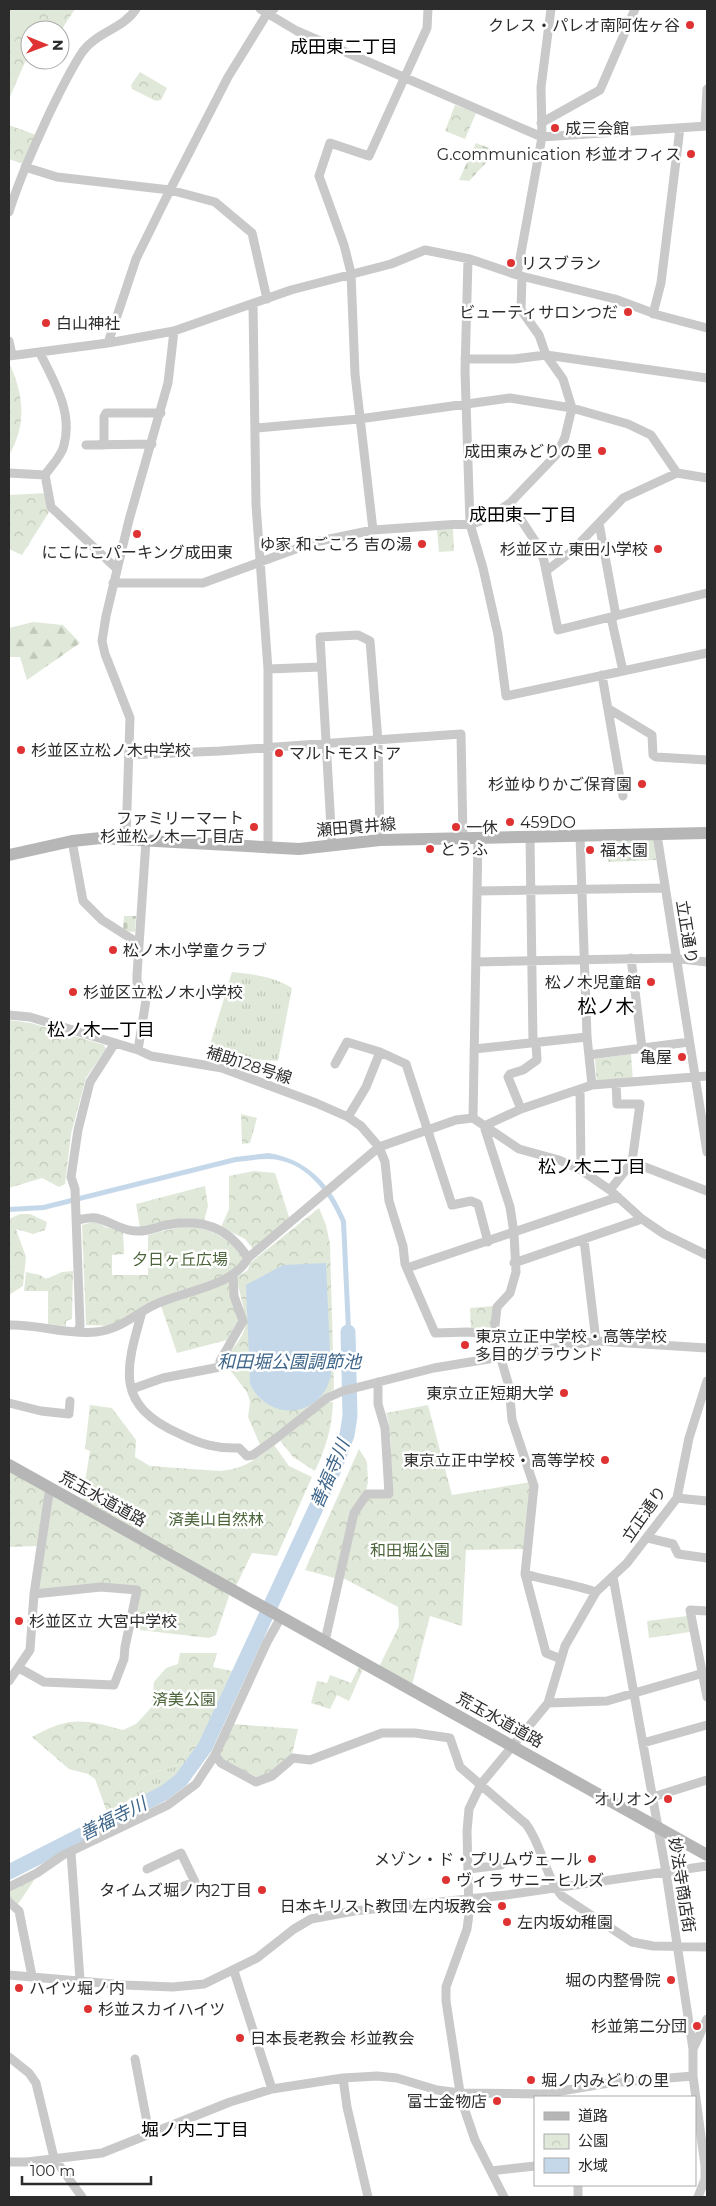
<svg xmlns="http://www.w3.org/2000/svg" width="716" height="2206" viewBox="0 0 716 2206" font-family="Montserrat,'Noto Sans JP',sans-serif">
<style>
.grass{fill:url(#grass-tufts)}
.forest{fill:url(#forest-firs)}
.cemetery{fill:url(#cemetery-stones)}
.park{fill:url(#park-crowns)}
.pitch{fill:#e0e9d9}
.water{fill:#c5d8e9}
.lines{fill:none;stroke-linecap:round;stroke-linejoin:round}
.river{stroke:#c5d8e9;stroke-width:15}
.minor{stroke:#c9c9c9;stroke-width:9}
.secondary{stroke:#b6b6b6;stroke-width:12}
.poi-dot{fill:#de3332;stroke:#fff;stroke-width:2}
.labels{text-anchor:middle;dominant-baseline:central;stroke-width:5;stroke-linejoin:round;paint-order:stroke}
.poi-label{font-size:16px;fill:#2c2c2c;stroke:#fff;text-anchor:end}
.street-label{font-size:16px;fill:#2c2c2c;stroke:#fff}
.park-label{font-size:16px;fill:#4c653b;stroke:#fff}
.neighbourhood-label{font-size:18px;fill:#000;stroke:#fff}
.water-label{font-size:18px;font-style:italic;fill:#3e668a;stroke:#fff}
.quarter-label{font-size:19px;fill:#000;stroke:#fff}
</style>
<defs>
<pattern id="grass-tufts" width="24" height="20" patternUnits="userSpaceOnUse" patternTransform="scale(1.25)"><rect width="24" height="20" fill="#e0e9d9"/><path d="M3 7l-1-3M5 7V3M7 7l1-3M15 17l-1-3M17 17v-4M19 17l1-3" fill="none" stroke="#c0c8ba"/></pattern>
<pattern id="forest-firs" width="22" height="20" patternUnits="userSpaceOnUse" patternTransform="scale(1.25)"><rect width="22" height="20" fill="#e0e9d9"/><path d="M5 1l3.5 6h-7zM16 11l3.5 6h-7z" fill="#c0c8ba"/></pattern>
<pattern id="cemetery-stones" width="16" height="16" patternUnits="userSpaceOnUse" patternTransform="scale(1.25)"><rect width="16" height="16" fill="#e0e9d9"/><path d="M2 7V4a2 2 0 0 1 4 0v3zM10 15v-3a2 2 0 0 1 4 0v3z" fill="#c0c8ba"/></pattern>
<pattern id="park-crowns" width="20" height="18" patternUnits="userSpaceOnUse" patternTransform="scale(1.25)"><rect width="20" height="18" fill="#e0e9d9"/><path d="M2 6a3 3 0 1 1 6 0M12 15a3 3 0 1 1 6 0" fill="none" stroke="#c0c8ba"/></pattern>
</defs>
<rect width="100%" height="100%" fill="#fff"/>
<path class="grass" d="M232 972C253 974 275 977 292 988L278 1061C254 1060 232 1056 209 1048Z
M184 1764C178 1785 150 1799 129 1800L137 1783 146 1774Z"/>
<path class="forest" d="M33 622 63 625 80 643 27 680 20 657H9V628Z"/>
<path class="cemetery" d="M476 143 497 151 469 181 459 180Z
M124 916H136L135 932 123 931Z"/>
<path class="park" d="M9 9H75L60 32V30H30V58L25 62 9 99Z
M140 72 167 88 161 100 156 101 132 89 131 85Z
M455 105 476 113 465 139 445 131Z
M9 125 36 135 23 164 9 159Z
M9 363C24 394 27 425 9 455Z
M47 493 51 509 22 555 9 549V495Z
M453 529 454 551 439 552 437 530Z
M607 840H654L656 860 608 862Z
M9 1020 31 1023 104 1045 106 1049 86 1078 71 1134 65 1184 59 1187 42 1178 9 1188Z
M631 1054 633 1081 597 1085 595 1059Z
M241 1114 257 1118 250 1143 242 1144Z
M254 1171 275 1173 290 1220 253 1249 245 1239 221 1227 229 1209V1176Z
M205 1186 208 1206 204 1221C185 1213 159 1224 140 1228L136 1204Z
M319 1208 326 1225 330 1244 334 1389 261 1447 248 1417 250 1402 247 1392 223 1361C230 1351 242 1339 245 1328 248 1317 238 1291 237 1277L248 1270 250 1263Z
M20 1214H30L47 1222 45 1230 33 1234 16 1229 26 1257 23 1286 9 1295V1219Z
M96 1221 105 1227 123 1231 124 1254 112 1255V1275H148V1235C195 1222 202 1222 242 1251L243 1261 232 1271 215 1280 112 1326 86 1325 82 1225Z
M73 1271 72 1319 66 1321V1326L48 1324V1291H24L26 1272 40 1275 46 1279 62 1272Z
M229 1279 239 1319 227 1340 177 1353 161 1306Z
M494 1306 491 1328 488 1331 471 1328 470 1308Z
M325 1402H333C332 1428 326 1447 315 1471L293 1457 279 1439Z
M90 1405 112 1408 136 1440 135 1457 150 1466 220 1471C244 1469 255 1460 274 1445L289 1466 312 1477 277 1556 252 1553 236 1586 82 1501 90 1451 85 1449Z
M428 1405 452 1495 531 1482 527 1549 466 1550 462 1626 430 1616 412 1685 379 1667 399 1626 398 1607 343 1578 357 1515 368 1497H393C388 1469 395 1440 386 1413Z
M359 1449 367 1462 368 1482 366 1491 352 1512 338 1579 305 1570Z
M9 1471 46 1492 37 1546 9 1547Z
M53 1496 227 1593 229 1596 216 1635 209 1638 131 1629 140 1587 38 1591Z
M687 1616 690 1632 649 1638 647 1621Z
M180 1653H217L213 1667 232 1671 200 1742 184 1764 146 1774 137 1783 129 1800 107 1812 95 1779 88 1774 69 1769 32 1737C69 1716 83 1719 123 1730L136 1724 151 1708 154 1682 166 1668 178 1664Z
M360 1665 364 1667 349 1701 337 1695 330 1709 311 1703 317 1681 327 1683 330 1675 351 1683Z
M232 1724 298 1729 292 1755 271 1773 257 1777 218 1758Z
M37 1876 18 1904 9 1897V1890Z"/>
<path class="pitch" d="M9 9H36L9 49Z"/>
<path class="water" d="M268 1153C308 1159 331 1185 346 1221L352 1351H347L341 1222C328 1191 304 1159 267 1159 257 1159 246 1161 236 1162L44 1210 9 1212V1207L43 1205 235 1157Z
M326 1263 331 1375C322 1418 269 1423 250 1384L246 1285 283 1265Z"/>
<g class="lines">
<path class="river" d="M9 1872 164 1793 181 1780 205 1747 334 1469 347 1435 350 1416 348 1332"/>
<path class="minor" d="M260 9 297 31 542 137 707 126
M541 123 600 90 635 9
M705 126 707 89
M25 167 57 177 170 190 215 202 252 233 267 299
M9 212C20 177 35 145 50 112 60 92 70 70 83 51 97 32 123 29 136 9
M468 259 465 371 470 524 483 568 498 635 506 696 707 653
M517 275 542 137 541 87 551 9
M253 304 256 505 268 669V849
M653 314 661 283 680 128
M9 341 12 355
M108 343 136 259 170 190 228 77 265 17 274 9
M40 353C54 382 73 412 64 445 62 456 51 466 45 475L51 507 117 569
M9 356 108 343 174 331 291 290 391 264 425 250 470 259 517 275 615 299 658 315 707 328
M465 359H514L546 355 707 378
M257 428 359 419 510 398 572 408 628 424 651 435 677 473 707 478
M86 445 152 444
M104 445V417L106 413H161
M9 473 45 475
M510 503 539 547 544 561 558 630 707 593
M599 523 616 616
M373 530 355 374 351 273 344 245 319 176 330 143 369 156 427 28 428 9
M546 571 571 552 623 498 677 473
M113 583H203L315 542 373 530 475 523 488 518 510 503 558 453 565 437 572 408 563 379 546 355 539 335 521 310 522 276
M611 617 623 671
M268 669 321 667
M602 675 623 796
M609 709 652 735 653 755 656 757 707 760
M129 755 220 751 461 734 463 838
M657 835 707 1152
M580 836 587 1037 592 1085
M530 837 533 1043
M126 838 130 718 105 654 102 641 106 616 129 520 168 383 174 331
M72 841 83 901 102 920 138 943
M332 845 320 637 358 635 370 641 378 741 380 840
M477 891 665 888
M631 958 642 1048
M476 962 672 958 707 962
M9 1015 30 1017 138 1050 151 1056 222 1068 316 1103 348 1117 361 1126 379 1147 385 1162 389 1201 403 1246 405 1264 435 1333 468 1332 494 1335
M474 1049 587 1037
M138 1050 146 1000 137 982V975L146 841
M589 1055 689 1042
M335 1064 347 1042 380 1052 406 1064 452 1205 471 1201 478 1204 488 1242
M580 1089 581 1170
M521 1109 508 1077 510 1074 523 1070 537 1060 536 1043
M348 1117 366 1087 380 1052
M473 1118 478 838
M484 1126 510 1207 514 1233 516 1272 510 1293 497 1307 494 1335 509 1386 512 1420 534 1486 525 1574 546 1653 561 1659
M484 1126 521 1109 592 1085 707 1076
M632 1162 707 1191
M610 1190 632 1162 640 1104H617L616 1083
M77 1220C83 1219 90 1217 96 1218 110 1221 122 1231 136 1231 146 1232 157 1227 166 1225 202 1218 228 1227 248 1258
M584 1240 596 1341
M514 1263 642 1219
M407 1268 618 1197
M142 1312C125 1371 115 1405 180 1434 200 1444 217 1449 239 1448L247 1456 253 1455 274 1440 327 1398 343 1391 434 1368 596 1341 707 1348
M9 1325C38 1324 67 1335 96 1332 119 1330 134 1315 154 1305 182 1291 233 1287 248 1258L379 1147 456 1120 473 1118 519 1149 559 1160 581 1170 610 1190 642 1219 664 1234 707 1255
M77 1332 80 1326 75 1189 71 1177 78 1130 90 1082 115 1043
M132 1389 163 1378 220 1367V1361L243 1321 234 1296 233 1274
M9 1403 41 1411 69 1414 70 1401
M677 1498 707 1501
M648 1538 673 1544 678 1554 707 1558
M525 1574C549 1581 572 1584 596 1592
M613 1577 666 1872 693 2049V2076L705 2166V2179L698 2197
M707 1611 690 1610 707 1697
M325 1641 354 1513 367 1494H389L385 1428 378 1404V1382
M19 1668 44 1682 114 1685 124 1659 125 1647 137 1590 101 1587 34 1594
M9 1681 30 1650 34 1594 50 1487
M548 1703 607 1701 707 1672
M643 1743 707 1725
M215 1755 221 1763 256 1782 272 1776 293 1758 310 1760 382 1733H415L450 1738 460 1767 526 1824C542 1845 544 1874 562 1896L632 1942 653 1946 707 1947
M653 1797 707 1780
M71 1852 80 1980
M147 1869 181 1853 195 1882 170 1891
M469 1869 501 1865
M9 1887 37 1873 63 1855 168 1805 196 1784 215 1755 267 1642 281 1617
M9 1902 19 1911 32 1976
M234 1971 272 2089
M9 1975 125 1985 173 1987 204 1984 257 1958 294 1929 311 1919 354 1911 506 1895 707 1866
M693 2049 707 2019
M9 2057 29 2073 36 2083 54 2158 82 2197
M135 2059 149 2133
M343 2078 347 2107 368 2197
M9 2162H27L102 2153 230 2102 272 2089 343 2078 377 2076 397 2078 437 2090 460 2093 543 2094 609 2083 693 2076
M491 2171 535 2166
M504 2197 475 2140 461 2099 446 2001V1987L467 1929 469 1914 467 1831 469 1809 481 1784 548 1703 565 1646 596 1592 627 1563 677 1498 689 1438 707 1381
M578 2197V2185"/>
<path class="secondary" d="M9 855 72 841 101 838 299 849 380 840 707 833
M9 1465 707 1855"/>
</g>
<g class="poi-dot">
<circle cx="690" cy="25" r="5"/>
<circle cx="555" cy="128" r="5"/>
<circle cx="691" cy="154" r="5"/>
<circle cx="511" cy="263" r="5"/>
<circle cx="628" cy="312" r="5"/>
<circle cx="46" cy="323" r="5"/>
<circle cx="602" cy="451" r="5"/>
<circle cx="137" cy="534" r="5"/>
<circle cx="422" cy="544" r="5"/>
<circle cx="658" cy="549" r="5"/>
<circle cx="21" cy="750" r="5"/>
<circle cx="279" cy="753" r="5"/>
<circle cx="642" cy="784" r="5"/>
<circle cx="510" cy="822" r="5"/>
<circle cx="254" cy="827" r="5"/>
<circle cx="456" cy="827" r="5"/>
<circle cx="430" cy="849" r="5"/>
<circle cx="590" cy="850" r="5"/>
<circle cx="113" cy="950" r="5"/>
<circle cx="651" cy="982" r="5"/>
<circle cx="73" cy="992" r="5"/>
<circle cx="682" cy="1057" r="5"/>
<circle cx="465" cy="1345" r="5"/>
<circle cx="564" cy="1393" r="5"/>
<circle cx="605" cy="1460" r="5"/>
<circle cx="19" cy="1621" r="5"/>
<circle cx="668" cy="1799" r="5"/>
<circle cx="592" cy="1859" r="5"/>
<circle cx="446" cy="1880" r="5"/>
<circle cx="262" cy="1890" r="5"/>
<circle cx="502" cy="1906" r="5"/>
<circle cx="507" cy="1922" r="5"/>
<circle cx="671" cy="1980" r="5"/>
<circle cx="19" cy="1988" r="5"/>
<circle cx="88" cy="2009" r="5"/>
<circle cx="697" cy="2026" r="5"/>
<circle cx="240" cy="2038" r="5"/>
<circle cx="531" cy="2080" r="5"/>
<circle cx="497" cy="2101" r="5"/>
</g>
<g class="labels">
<g class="poi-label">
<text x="680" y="25">クレス・パレオ南阿佐ヶ谷</text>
<text x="565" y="128" text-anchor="start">成三会館</text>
<text x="681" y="154">G.communication 杉並オフィス</text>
<text x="521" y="263" text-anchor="start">リスブラン</text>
<text x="618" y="312">ビューティサロンつだ</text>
<text x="56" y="323" text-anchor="start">白山神社</text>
<text x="592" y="451">成田東みどりの里</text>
<text x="412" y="544">ゆ家 和ごころ 吉の湯</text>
<text x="648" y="549">杉並区立 東田小学校</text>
<text x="137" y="552" text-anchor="middle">にこにこパーキング成田東</text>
<text x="31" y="750" text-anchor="start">杉並区立松ノ木中学校</text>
<text x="289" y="753" text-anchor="start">マルトモストア</text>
<text x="632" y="784">杉並ゆりかご保育園</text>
<text x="244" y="818">ファミリーマート<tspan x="244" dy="18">杉並松ノ木一丁目店</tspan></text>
<text x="520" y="822" text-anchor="start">459DO</text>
<text x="466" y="827" text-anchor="start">一休</text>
<text x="440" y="849" text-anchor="start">とうふ</text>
<text x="600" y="850" text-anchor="start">福本園</text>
<text x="123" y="950" text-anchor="start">松ノ木小学童クラブ</text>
<text x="641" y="982">松ノ木児童館</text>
<text x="83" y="992" text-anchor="start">杉並区立松ノ木小学校</text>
<text x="672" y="1057">亀屋</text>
<text x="475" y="1336" text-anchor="start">東京立正中学校・高等学校<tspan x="475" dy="18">多目的グラウンド</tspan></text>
<text x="554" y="1393">東京立正短期大学</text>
<text x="595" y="1460">東京立正中学校・高等学校</text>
<text x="29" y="1621" text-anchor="start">杉並区立 大宮中学校</text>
<text x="658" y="1799">オリオン</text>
<text x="582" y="1859">メゾン・ド・プリムヴェール</text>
<text x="456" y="1880" text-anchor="start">ヴィラ サニーヒルズ</text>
<text x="252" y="1890">タイムズ堀ノ内2丁目</text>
<text x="492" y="1906">日本キリスト教団 左内坂教会</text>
<text x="517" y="1922" text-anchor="start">左内坂幼稚園</text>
<text x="661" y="1980">堀の内整骨院</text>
<text x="29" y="1988" text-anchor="start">ハイツ堀ノ内</text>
<text x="98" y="2009" text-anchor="start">杉並スカイハイツ</text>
<text x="687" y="2026">杉並第二分団</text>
<text x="250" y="2038" text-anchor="start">日本長老教会 杉並教会</text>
<text x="541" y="2080" text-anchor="start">堀ノ内みどりの里</text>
<text x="487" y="2101">富士金物店</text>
</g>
<g class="street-label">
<text transform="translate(356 827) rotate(-5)">瀬田貫井線</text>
<text transform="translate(687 932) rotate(81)">立正通り</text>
<text transform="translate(249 1065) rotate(18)">補助128号線</text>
<text transform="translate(103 1499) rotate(29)">荒玉水道道路</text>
<text transform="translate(644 1514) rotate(-55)">立正通り</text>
<text transform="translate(500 1720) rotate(29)">荒玉水道道路</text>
<text transform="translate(682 1885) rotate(81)">妙法寺商店街</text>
</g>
<g class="park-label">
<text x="180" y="1259">夕日ヶ丘広場</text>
<text x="216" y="1519">済美山自然林</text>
<text x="410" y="1550">和田堀公園</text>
<text x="184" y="1699">済美公園</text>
</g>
<g class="neighbourhood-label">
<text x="344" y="47">成田東二丁目</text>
<text x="523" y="515">成田東一丁目</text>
<text x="101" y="1030">松ノ木一丁目</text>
<text x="592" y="1167">松ノ木二丁目</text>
<text x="195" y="2130">堀ノ内二丁目</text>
</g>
<g class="water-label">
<text x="289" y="1362">和田堀公園調節池</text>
<text transform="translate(330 1474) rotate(-67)">善福寺川</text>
<text transform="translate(113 1819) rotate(-27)">善福寺川</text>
</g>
<g class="quarter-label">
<text x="606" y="1006">松ノ木</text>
</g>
</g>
<rect width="716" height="2206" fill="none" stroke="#2c2c2c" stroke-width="20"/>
<rect x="534" y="2096" width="162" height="90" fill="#ffffff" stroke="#ababab"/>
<rect x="544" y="2112" width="25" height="8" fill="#b6b6b6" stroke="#ababab"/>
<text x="578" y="2121" font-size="15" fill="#2c2c2c">道路</text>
<rect x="544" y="2134" width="25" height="15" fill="url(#park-crowns)" stroke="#ababab"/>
<text x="578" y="2146" font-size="15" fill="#2c2c2c">公園</text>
<rect x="544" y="2158" width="25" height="15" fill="#c5d8e9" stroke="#ababab"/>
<text x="578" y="2171" font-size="15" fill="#2c2c2c">水域</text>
<g transform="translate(45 45) rotate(91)"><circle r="24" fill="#ffffff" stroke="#ababab"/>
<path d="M0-4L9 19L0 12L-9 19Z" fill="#de3332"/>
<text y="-8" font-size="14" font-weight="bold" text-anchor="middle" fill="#2c2c2c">N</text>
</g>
<path d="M22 2176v8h129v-8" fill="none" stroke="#2c2c2c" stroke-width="2.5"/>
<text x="30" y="2176" font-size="15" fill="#2c2c2c" stroke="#ffffff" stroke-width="4" paint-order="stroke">100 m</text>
</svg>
